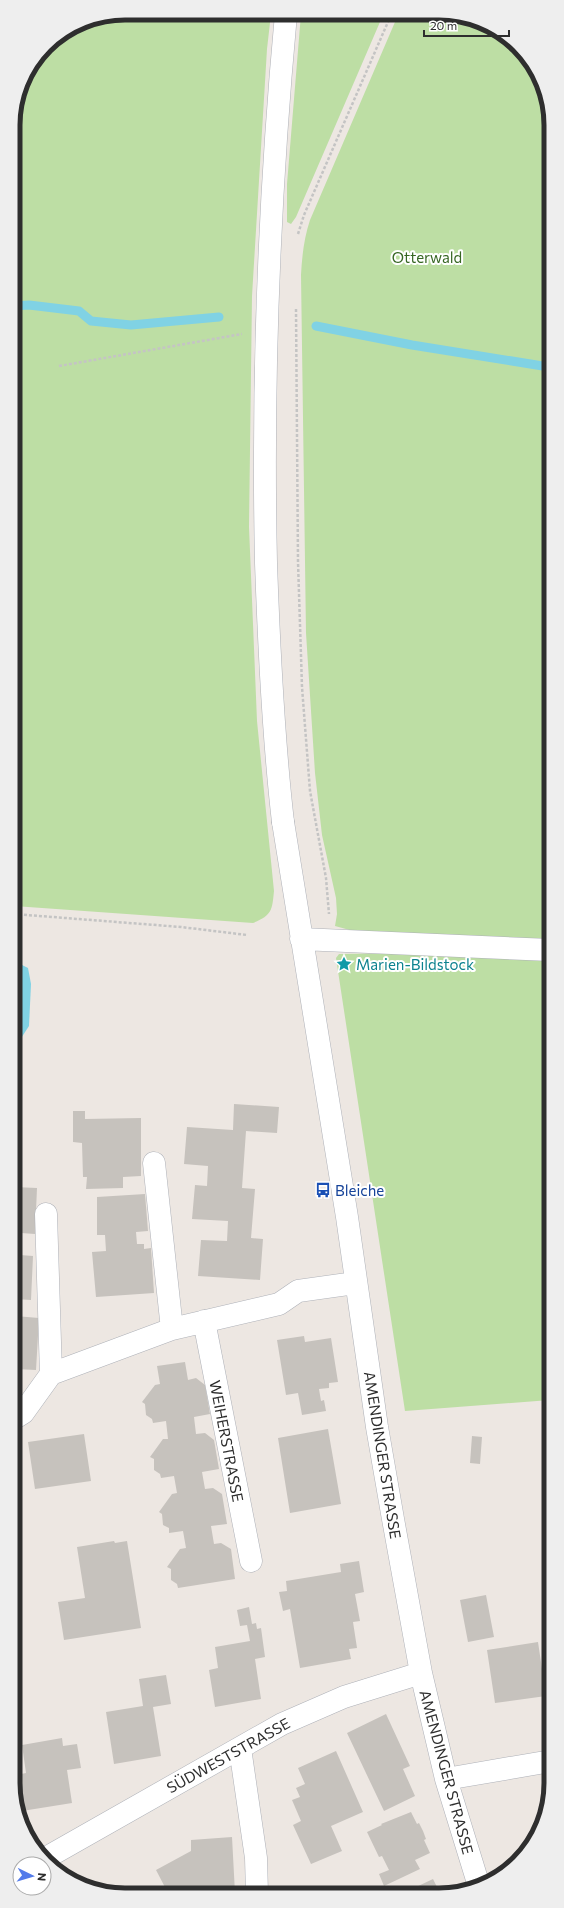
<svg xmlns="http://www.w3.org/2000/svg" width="564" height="1908" viewBox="0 0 564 1908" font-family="Commissioner,sans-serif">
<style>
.green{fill:#bddea4}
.water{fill:#80d2e4}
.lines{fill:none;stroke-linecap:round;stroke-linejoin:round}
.stream{stroke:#80d2e4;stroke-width:9}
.building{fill:#c6c2bd}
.minor-casing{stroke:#aeb1b8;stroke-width:23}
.tertiary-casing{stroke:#aeb1b8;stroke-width:23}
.path{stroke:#c4c4c4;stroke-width:2.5;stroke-dasharray:3 2;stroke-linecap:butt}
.minor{stroke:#fff;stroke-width:22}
.tertiary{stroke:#fff;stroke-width:22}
.labels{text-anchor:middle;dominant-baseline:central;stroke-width:4;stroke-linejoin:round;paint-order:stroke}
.park-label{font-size:15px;fill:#366623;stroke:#fff}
.culture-label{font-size:15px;fill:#0d838f;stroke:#fff;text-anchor:start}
.transit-label{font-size:15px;fill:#164399;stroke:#fff;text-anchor:start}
.street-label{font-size:15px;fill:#2e2e2e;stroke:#fff}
.rim{fill:none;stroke:#2e2e2e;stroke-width:5}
</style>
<rect width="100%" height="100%" fill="#ede7e2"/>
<path class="green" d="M125 13 271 14 267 49 252 296 249 527 257 721 274 891C272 911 272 915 253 923L14 906 13 118 22 82 46 46 82 21Z
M301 14 383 15 296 217 291 224 287 222V184Z
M398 15H461L518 46 549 103 550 942 357 932 335 926 337 914 336 898 322 835 315 773 306 633 301 275C302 256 304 238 310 220Z
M408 953 550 958V1400L405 1411 336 958 339 954Z"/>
<path class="water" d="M14 961 28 968 31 984 29 1026 14 1049Z"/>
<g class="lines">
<path class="stream" d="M13 306 29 305 79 311 91 321 131 325 219 317
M316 326 412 345 549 367"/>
</g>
<path class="building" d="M234 1104 279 1107 277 1133 246 1131 242 1188 255 1189 251 1238 263 1239 260 1280 198 1276 201 1240 227 1241 228 1221 192 1219 195 1185 207 1186 208 1166 184 1164 187 1127 233 1130Z
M73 1111H85V1119L141 1118V1176L123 1177V1188L86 1189 87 1177H83L82 1143 73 1142Z
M14 1187 37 1188 35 1234 21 1233 20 1255 33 1256 31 1300 15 1299Z
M145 1194 148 1231 136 1232 137 1244H144V1249L151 1248 154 1293 96 1297 92 1252 106 1251 105 1235H97V1197Z
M15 1316 39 1318 36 1370 15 1369Z
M304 1336 305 1342 331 1338 338 1382 329 1383V1388L319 1389 321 1401 324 1400 326 1411 302 1415 298 1393 286 1395 277 1340Z
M185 1362 188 1380 196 1378 205 1385 210 1414 194 1417 196 1434 205 1433 214 1440 219 1469 202 1472 205 1489 213 1488 222 1494 227 1524 211 1526 214 1544 221 1543 231 1549 235 1579 178 1588 177 1584 171 1580V1569L167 1567 180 1549 186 1548 183 1531 169 1533V1528L163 1525 162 1514 159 1512 172 1494 177 1493 174 1476 161 1478 160 1474 154 1470V1459L150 1457 163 1439H168L166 1421 153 1423 152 1419 146 1415 145 1404 142 1402 155 1385 160 1384 157 1366Z
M328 1429 341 1504 290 1513 278 1438Z
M84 1434 91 1481 35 1489 28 1442Z
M472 1436 482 1437 480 1464 470 1463Z
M114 1541 115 1543 127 1541 141 1628 64 1640 58 1602 85 1598 77 1547Z
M359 1561 364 1592 355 1594 360 1621 353 1622 357 1648 349 1649 351 1659 300 1668 290 1609 283 1611 279 1592 287 1591 286 1581 341 1572 340 1564Z
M486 1595 494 1637 468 1642 460 1600Z
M249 1607 252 1624 256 1623 257 1629 261 1628 265 1657 255 1659 261 1699 215 1707 209 1670 218 1668 215 1647 250 1641 247 1625 240 1626 237 1610Z
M538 1642 546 1696 495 1703 487 1650Z
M166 1675 171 1704 153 1707 161 1756 114 1764 106 1712 143 1706 139 1679Z
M386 1714 410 1766 403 1769 415 1796 384 1811 347 1733Z
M62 1738 63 1746 77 1744 81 1768 67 1770 72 1803 22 1811 16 1775 26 1773 22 1745Z
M336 1751 363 1812 331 1826 342 1851 311 1864 293 1825 301 1821 292 1800 300 1797 296 1788 305 1784 298 1768Z
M411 1812 417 1824 419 1823 423 1831 426 1839 424 1840 430 1853 415 1860 420 1869 384 1886 379 1874 389 1870 382 1856 379 1857 367 1832 382 1825 381 1824Z
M232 1837 235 1893H168L156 1870 191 1851V1840Z
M433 1879 440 1893H404L414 1888Z
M89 1885 135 1889V1893H103Z"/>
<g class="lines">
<defs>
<path id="minor" d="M283 822 347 1217 377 1427 393 1519 421 1673 446 1779 479 1886
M301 939 550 950
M154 1163 172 1329
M46 1214 51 1374
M204 1321 251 1561
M15 1418 23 1413 51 1374 172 1329 279 1304 298 1291 355 1283
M240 1748 256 1858 257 1893
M446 1779 551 1761
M44 1859 282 1724 344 1697 421 1673"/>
<path id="tertiary" d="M283 822C273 736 269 649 266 563 262 379 269 197 286 14"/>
</defs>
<use href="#minor" class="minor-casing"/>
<use href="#tertiary" class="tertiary-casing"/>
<path class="path" d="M298 234 304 215 391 15
M296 309 298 562 302 687 310 791 326 878 329 914
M59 366 242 334
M14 914 181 927 247 935"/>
<use href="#minor" class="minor"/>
<use href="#tertiary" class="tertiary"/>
</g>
<defs>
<symbol id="sight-bare" viewBox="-9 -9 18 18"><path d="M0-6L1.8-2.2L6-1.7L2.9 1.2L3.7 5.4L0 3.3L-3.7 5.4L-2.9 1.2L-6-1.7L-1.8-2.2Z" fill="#0f9aa8" stroke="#fff" stroke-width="2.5" paint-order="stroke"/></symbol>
<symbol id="bus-bare" viewBox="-9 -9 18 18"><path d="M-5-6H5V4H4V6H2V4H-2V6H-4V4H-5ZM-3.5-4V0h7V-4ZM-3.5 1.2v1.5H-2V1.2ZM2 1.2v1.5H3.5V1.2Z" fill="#1a4fb4" stroke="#fff" stroke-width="2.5" paint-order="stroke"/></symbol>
</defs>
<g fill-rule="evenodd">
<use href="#sight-bare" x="333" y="953" width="22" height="22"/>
<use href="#bus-bare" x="312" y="1179" width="22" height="22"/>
</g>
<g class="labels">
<g class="park-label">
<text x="427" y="257">Otterwald</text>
</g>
<g class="culture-label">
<text x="356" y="964">Marien-Bildstock</text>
</g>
<g class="transit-label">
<text x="335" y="1190">Bleiche</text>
</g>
<g class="street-label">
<text transform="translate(227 1441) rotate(79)">WEIHERSTRASSE</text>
<text transform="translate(383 1455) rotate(81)">AMENDINGER STRASSE</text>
<text transform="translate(228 1755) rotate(-29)">SÜDWESTSTRASSE</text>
<text transform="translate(447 1772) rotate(75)">AMENDINGER STRASSE</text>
</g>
</g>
<path d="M0 0H564V1908H0ZM125 20H439A105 105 0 0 1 544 125V1783A105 105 0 0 1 439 1888H125A105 105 0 0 1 20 1783V125A105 105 0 0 1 125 20Z" fill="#eee" fill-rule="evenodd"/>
<path class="rim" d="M125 20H439A105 105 0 0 1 544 125V1783A105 105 0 0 1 439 1888H125A105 105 0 0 1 20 1783V125A105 105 0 0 1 125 20Z"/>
<g transform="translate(32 1876) rotate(95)"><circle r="19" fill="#ffffff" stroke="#ababab"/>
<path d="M0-3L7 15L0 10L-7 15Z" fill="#537bea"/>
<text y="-6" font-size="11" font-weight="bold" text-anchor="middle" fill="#2e2e2e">N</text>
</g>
<path d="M424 30v6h85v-6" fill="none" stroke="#2e2e2e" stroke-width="2"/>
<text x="430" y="30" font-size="12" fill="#2e2e2e" stroke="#ffffff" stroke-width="3" paint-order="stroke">20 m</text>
</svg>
